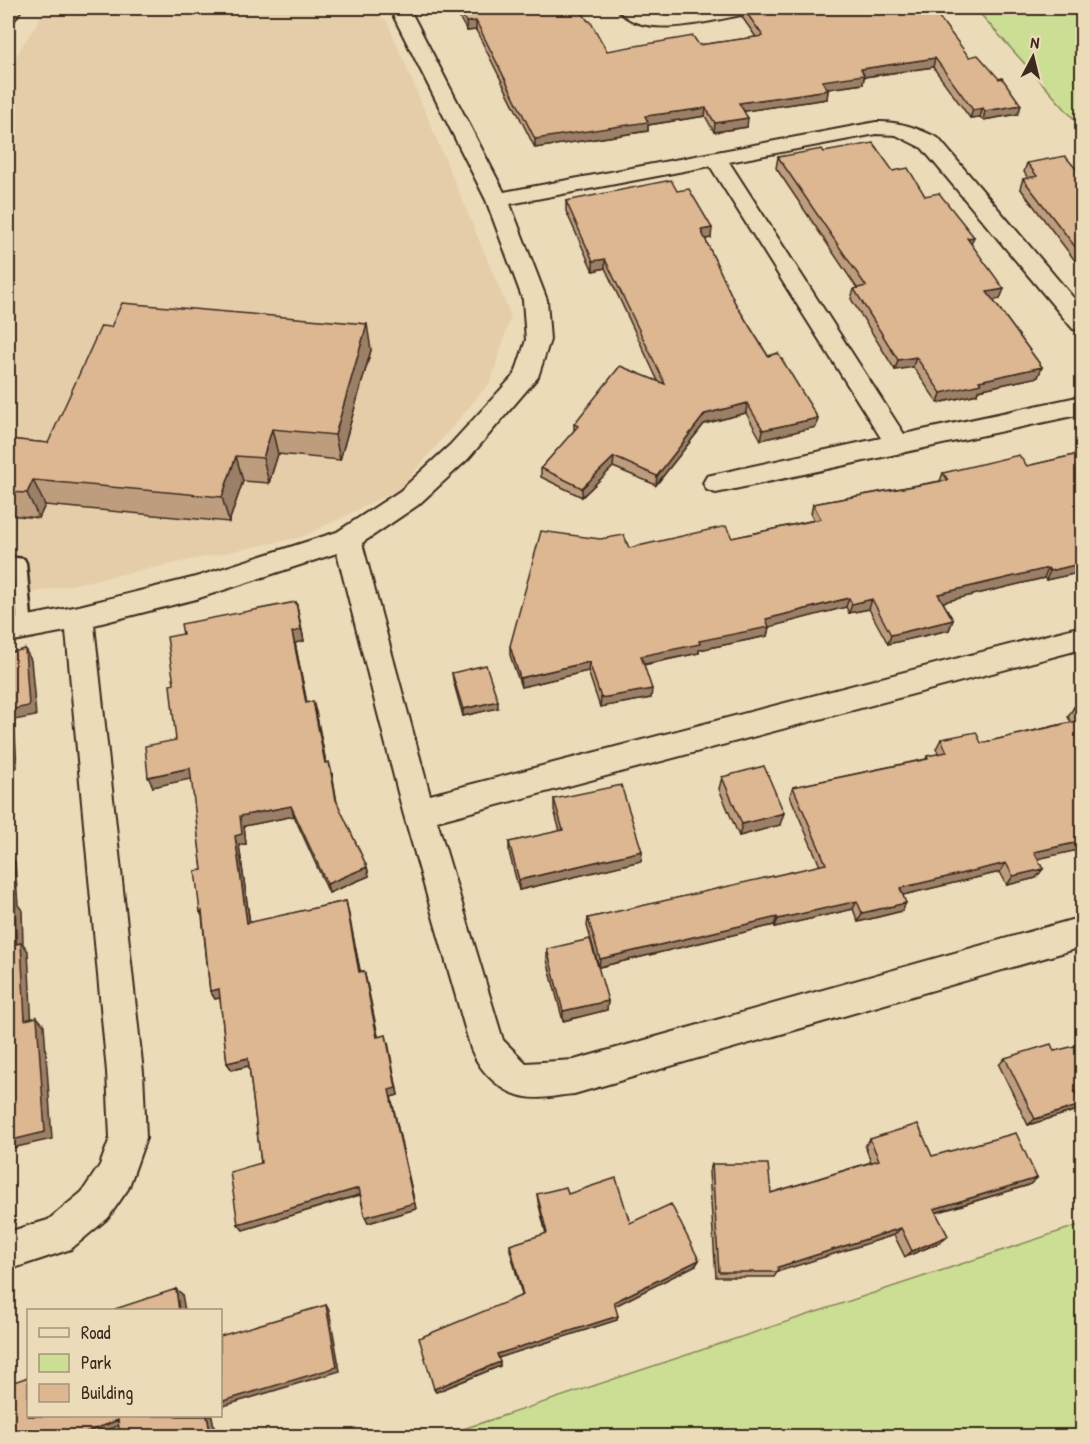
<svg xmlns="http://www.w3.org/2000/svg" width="1090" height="1444" viewBox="0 0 1090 1444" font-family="'Patrick Hand',sans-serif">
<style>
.built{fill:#e5cdaa}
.green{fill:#cbde93;stroke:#838458;stroke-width:1.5}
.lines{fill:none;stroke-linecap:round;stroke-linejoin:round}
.lane-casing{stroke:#3b2a1e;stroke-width:5}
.street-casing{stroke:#3b2a1e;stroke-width:4}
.lane{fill:#ecdbb8;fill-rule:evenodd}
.street{fill:#ecdbb8;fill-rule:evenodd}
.wall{fill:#be9d7e;stroke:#3b2a1e;stroke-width:1.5}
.shaded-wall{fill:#9b7f66;stroke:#3b2a1e;stroke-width:1.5}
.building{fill:#ddb692;stroke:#3b2a1e;stroke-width:1.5}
</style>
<rect width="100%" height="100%" fill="#ecdbb8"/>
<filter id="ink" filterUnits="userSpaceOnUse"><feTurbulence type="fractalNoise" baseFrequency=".0167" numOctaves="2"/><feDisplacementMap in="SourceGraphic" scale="12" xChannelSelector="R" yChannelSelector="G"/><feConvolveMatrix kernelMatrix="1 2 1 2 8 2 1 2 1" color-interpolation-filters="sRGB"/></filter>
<g filter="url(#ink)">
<path class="built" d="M46 8H368L387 21 511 316 491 381 400 489 302 537 8 598V69Z"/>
<path class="green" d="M975 8H1082V128Z
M1082 1224V1436H442Z"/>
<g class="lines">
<defs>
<path id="lane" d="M8 557 24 559 26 563 32 628 30 632H20L18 628 13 568 8 567Z"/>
<path id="street" d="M8 8H22L15 19 8 21Z
M386 8H407L411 12 504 192 876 122C899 121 918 128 938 138L1082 308V331L1073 329 922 148 896 135 876 134 729 162 904 434 1082 396V414L716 493 707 490 703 483 707 476 881 438 710 166 510 204 547 300 550 340 538 377 468 459 418 505 362 543 430 795 1082 626V649L437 821 503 1040 526 1063 574 1060 1082 917V947L574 1094C559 1095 541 1100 526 1097 501 1093 480 1072 471 1049L403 812 337 553 196 599 94 625 143 1072 146 1138 128 1189 108 1218 71 1249 8 1270V1232L48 1220 82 1192 100 1165 110 1138 107 1072 66 631 8 642V620L79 606 196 577 337 532 400 491 450 445 515 374 526 340 523 300 486 200 393 15Z
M617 8C635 6 649 15 667 15 697 15 726 5 756 8L753 12 746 14C713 20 641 42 617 8Z"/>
</defs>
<use href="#lane" class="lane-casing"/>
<use href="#street" class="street-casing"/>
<use href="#lane" class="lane"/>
<use href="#street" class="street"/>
</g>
<path class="wall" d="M454 8H579L607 51 699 45 756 37 742 17 743 8 969 57 1021 105 1018 114 983 120 980 117 970 118 933 67 864 77 863 84 827 89 828 90 827 99 744 111 747 127 714 132 705 116 648 125V131L535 148 476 30 467 31Z
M824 152 893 171 925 196 971 244 1000 299 993 300 1042 367 1038 377 978 390 977 394 938 403 913 367 895 370 851 299 854 289 857 288 776 168 778 157Z
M1027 163 1077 170 1083 173V266L1076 262 1020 188 1023 179 1028 178 1024 172Z
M677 191 711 238 705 239 735 303 768 356 818 418 816 427 761 440 746 413 704 424 656 485 613 467 582 497 541 477V468L574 431V424L658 381 605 268 593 271 566 211V201Z
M371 350 340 460 278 454 269 483 243 481 229 522 45 505 39 518 8 515V439L48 443Z
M1083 453V572L1046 580 1044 578 943 602 953 620 949 630 888 644 869 609 849 613 846 607 769 627 767 636 699 650V653L644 665 651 698 600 707 588 671 521 687 510 655V646L629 548 732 538 814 520 811 514 813 504 940 481 943 473 1027 466Z
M296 602 304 641 295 643 307 703 316 712 326 763 332 773 337 803 367 867 369 876 329 893 294 816 244 826 246 844 239 845 250 923 346 901 360 971H364L366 979 378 1037 388 1042 398 1095 391 1097 416 1209 368 1223 365 1217 360 1195 243 1230 238 1224 261 1163 249 1066 232 1070 227 1063 220 998 215 999 210 991 202 916 200 912 202 870 192 778 153 787 176 740 174 684 183 634Z
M452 673 498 708 463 716 453 680Z
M1083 705V849L1037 858 1036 878 1007 885 1000 872 903 895 902 911 858 922 853 909 775 927 774 925 599 967 587 926 588 918 820 866 790 796 793 787 926 759 927 756 939 754 936 749 941 739 981 743 1071 722 1068 717 1074 707Z
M722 777 780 825 739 836 719 789Z
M554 799 642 851 641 861 519 890 509 852V842L560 831 554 810Z
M547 949 608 1001 607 1010 563 1021 547 960Z
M1054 1051 1083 1095 1077 1096 1074 1111 1028 1125 999 1065 1005 1058Z
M870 1139 932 1156 1037 1178 1029 1185 936 1213 948 1236 941 1242 905 1257 894 1235 778 1271 774 1277H716L709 1172 712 1164 771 1193 871 1162 865 1146Z
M537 1194H568L630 1223 699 1260 696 1265 615 1306 617 1320 498 1358 500 1366 436 1392 434 1389 522 1295 510 1250V1245L546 1234 538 1201Z"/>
<path class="shaded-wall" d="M476 21V30L467 31 466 22Z
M935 58 933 67 864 77 863 84 820 90 822 81 861 69Z
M828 90 827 99 738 112 739 103Z
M1021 105 1018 114 983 120 985 111Z
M706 108 705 116 648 125V131L535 148V139L645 116Z
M983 108 980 117 970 118 973 110Z
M748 118 747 127 714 132 715 123Z
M712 228 711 238 700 240 701 230Z
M974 237 970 247 967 238Z
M605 259V268L593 271V261Z
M1004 289 1000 299 984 302 987 292Z
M367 324 371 350 340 460 335 435Z
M916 357 913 367 895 370 898 360Z
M1042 367 1038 377 978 390 977 394 938 403 941 393 979 381Z
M747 403 746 413 704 424 656 485 657 476 705 414Z
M818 418 816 427 761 440 763 430Z
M272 429 278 454 269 483 263 458Z
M236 456 243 481 229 522 222 497Z
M614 457 613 467 582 497V488Z
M33 480 45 505 39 518 27 493Z
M1083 563V572L1046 580 1050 571Z
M1048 568 1044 578 935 604 938 594Z
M849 598 846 607 769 627 767 636 699 650V653L640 665 641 656 699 641 766 619Z
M872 599 869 609 849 613 852 604Z
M296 602 304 641 295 643 309 714 292 632Z
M953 620 949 630 888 644 891 635Z
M25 649 31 660 36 716 14 720 17 767 8 769V710Z
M589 662 588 671 521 687 520 678Z
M652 689 651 698 600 707 601 698Z
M313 701 316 712 328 773 325 763Z
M498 701V708L463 716V709Z
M329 762 332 773 338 810 336 800Z
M190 768 195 778 153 787 148 777Z
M291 806 294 816 244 826 246 844 239 845 251 932 247 923 235 836 240 816Z
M784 813 780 825 739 836 742 824Z
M1083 841V849L1028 861 1034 852Z
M642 851 641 861 519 890V880Z
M9 853 15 862 18 905 22 910 23 944 28 951 32 1028 25 1020 12 902Z
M1006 863 1000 872 895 897 900 888Z
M367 867 369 876 329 893 327 884Z
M1043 869 1036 878 1007 885 1013 876Z
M346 901 348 910 362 980 359 972Z
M857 901 853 909 775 927 778 919Z
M906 903 902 911 858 922 862 913Z
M777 917 774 925 599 967 600 959Z
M364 971 366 979 380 1045 377 1037Z
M219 989 223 997 215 999 210 991Z
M608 1001 607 1010 563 1021V1011Z
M37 1017 44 1025 52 1139 8 1149V1141Z
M386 1035 398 1095 391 1097 416 1209 368 1223 365 1217 389 1090Z
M248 1058 252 1065 232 1070 227 1063Z
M1083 1090V1095L1068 1099 1075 1092Z
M1081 1105 1074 1111 1028 1125 1035 1119Z
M1037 1178 1029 1185 927 1215 934 1209Z
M359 1188 362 1194 243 1230 238 1224Z
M901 1228 894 1235 777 1272 778 1267Z
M948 1236 941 1242 905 1257 912 1251Z
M699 1260 696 1265 613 1307 614 1302Z
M176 1289 182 1294 185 1311H179Z
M326 1305 329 1310 340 1371 220 1407V1402Z
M618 1316 617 1320 498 1358 497 1354Z
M500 1362V1366L436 1392 434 1389Z
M207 1416H212L216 1437H211Z
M118 1420 126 1423 89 1437H74Z"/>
<path class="building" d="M458 8H579L588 21H590L607 51 693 36 699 45 763 36 743 8H932L969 57 978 55 999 79 1002 78 1021 105 985 111 983 108 973 110 935 58 861 69 864 75 822 81 828 90 739 103 748 118 715 123 706 108 645 116 648 122 535 139 476 21 466 22Z
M873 143 893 171 908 168 925 196 939 193 974 237 967 238 1004 289 987 292 1042 367 979 381 981 384 941 393 916 357 898 360 854 289 866 286 778 157 822 149 824 152Z
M1065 156 1077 170H1079L1083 173V254L1080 253 1023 179 1037 176 1027 163Z
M671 180 677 191 689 189 712 228 701 230 735 303 768 356 778 353 818 418 763 430 747 403 705 414 657 476 614 457 582 488 541 468 578 426 574 424 620 366 665 384 605 259 593 261 566 201Z
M122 303 367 324 335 435 272 429 263 458 236 456 222 497 33 480 27 493 8 492V439L48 443 101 326 111 327Z
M1083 453V563L1050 571 1048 568 938 594 953 620 891 635 872 599 852 604 849 598 766 619 769 627 699 641 700 644 641 656 652 689 601 698 589 662 520 678 510 646 541 531 600 539 624 535 629 548 726 526 732 538 821 519 813 504 948 480 943 473 1019 455 1027 466Z
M296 602 301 630 292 632 306 703 313 701 325 763 329 762 336 800 367 867 327 884 291 806 240 816 242 834 235 836 247 923 346 901 359 972 364 971 377 1037 386 1035 396 1088 389 1090 414 1203 365 1217 359 1188 238 1224 230 1172 261 1163 248 1058 227 1063 219 989 210 991 202 911 200 912 195 871 202 870 190 768 148 777 145 746 176 740 170 685 174 684 167 637 183 634 181 624Z
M25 649 29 706 8 710 10 757 8 758V653Z
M486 665 498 701 463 709 452 673Z
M1083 705V841L1034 852 1043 869 1013 876 1006 863 900 888 906 903 862 913 857 901 778 919 777 917 600 959 588 918 826 864 793 787 928 759 927 756 947 752 941 739 976 732 981 743 1082 720 1074 707Z
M764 766 784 813 742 824 722 777Z
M621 785 642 851 519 880 509 842 563 830 554 799Z
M8 853H9L12 902 15 901 16 944 21 943 25 1020 37 1017 45 1132 8 1141Z
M590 939 608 1001 563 1011 547 949Z
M1051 1044 1054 1051 1083 1044V1090L1075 1092 1081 1105 1035 1119 1005 1058Z
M918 1124 932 1156 1016 1133 1037 1178 934 1209 948 1236 912 1251 901 1228 778 1267V1272H719L712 1164H768L771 1193 879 1160 870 1139Z
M616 1178 630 1223 671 1204 699 1260 614 1302 618 1316 497 1354 500 1362 434 1389 419 1338 523 1295 510 1245 547 1233 537 1194 566 1187 568 1194Z
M176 1289 179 1311H115V1309Z
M326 1305 337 1367 220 1402V1336Z
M28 1377V1416H207L211 1437H120L118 1420 74 1437H8V1384Z"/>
</g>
<rect width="1090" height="1444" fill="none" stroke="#ecdbb8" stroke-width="30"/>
<rect x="15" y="15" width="1060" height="1414" fill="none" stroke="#3b2a1e" stroke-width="2" filter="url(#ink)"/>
<rect x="27" y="1309" width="195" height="108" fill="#ecdbb8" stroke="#a5947a" stroke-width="1.5"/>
<rect x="39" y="1328" width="30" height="9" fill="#ecdbb8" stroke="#a5947a" stroke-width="1.5"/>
<text x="81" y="1339" font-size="18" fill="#3b2a1e">Road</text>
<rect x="39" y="1354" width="30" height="18" fill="#cbde93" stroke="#a5947a" stroke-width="1.5"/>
<text x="81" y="1369" font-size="18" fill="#3b2a1e">Park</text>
<rect x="39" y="1384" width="30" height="18" fill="#ddb692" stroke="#a5947a" stroke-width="1.5"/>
<text x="81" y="1399" font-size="18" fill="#3b2a1e">Building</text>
<g transform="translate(1033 57) rotate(7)" stroke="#ecdbb8" stroke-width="4.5" paint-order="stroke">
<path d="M0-4.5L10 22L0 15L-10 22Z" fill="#3b2a1e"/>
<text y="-9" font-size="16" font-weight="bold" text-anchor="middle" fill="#3b2a1e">N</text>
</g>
</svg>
